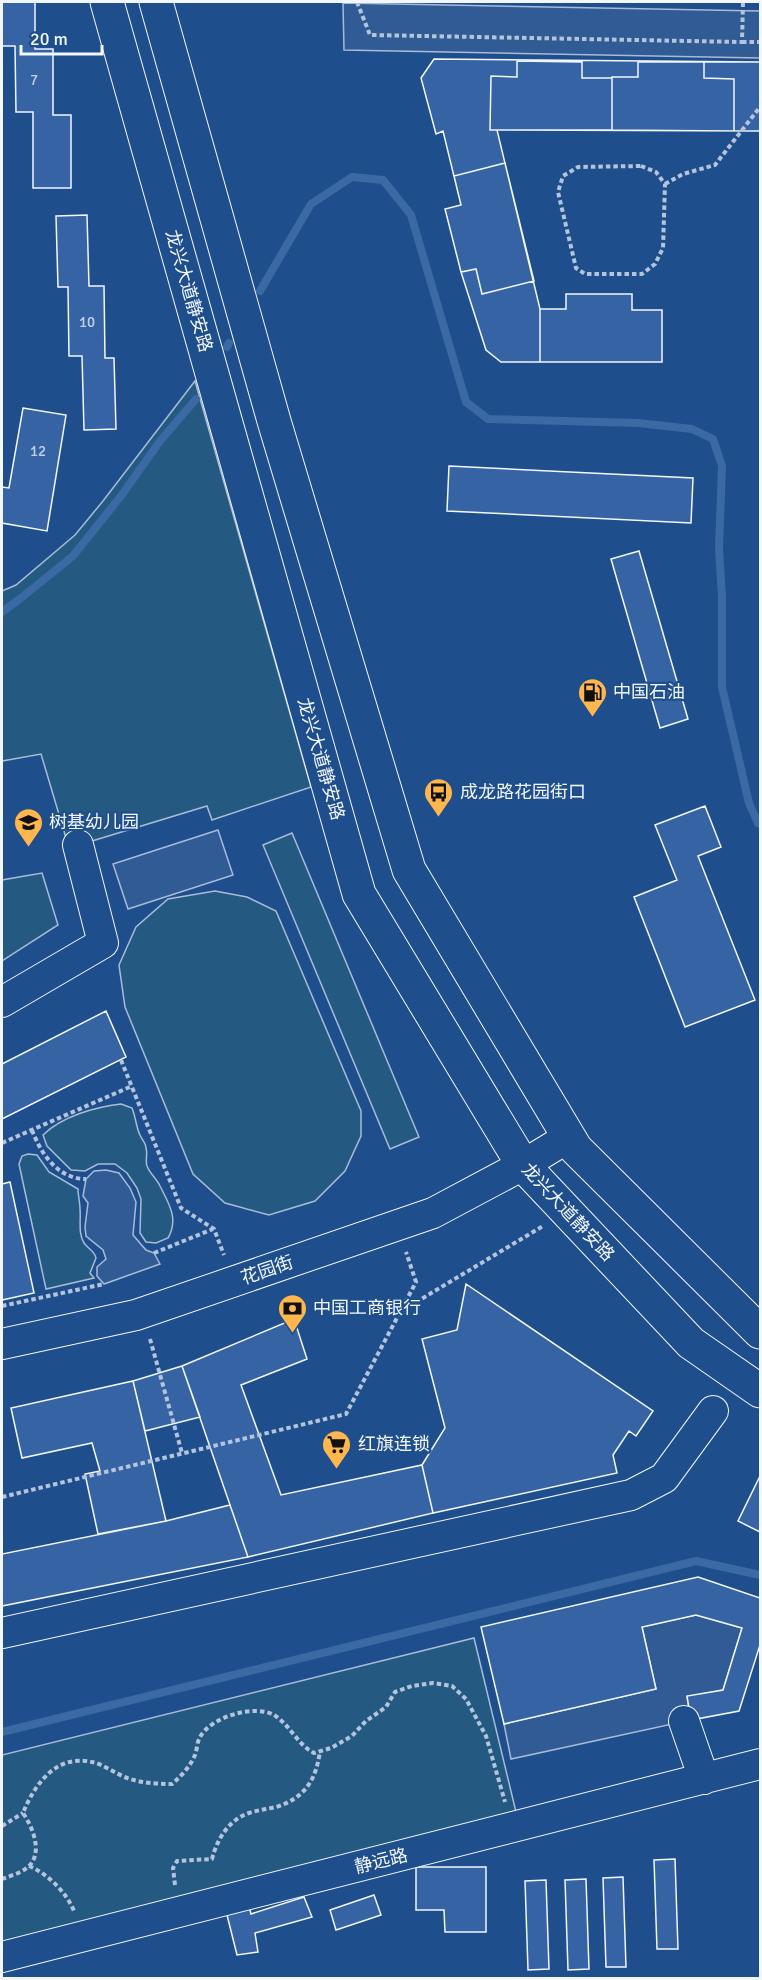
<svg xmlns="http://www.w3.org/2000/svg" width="762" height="1980" viewBox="0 0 762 1980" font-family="Signika,'Noto Sans SC',sans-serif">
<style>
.green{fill:#245a82;stroke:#a8bbd7;stroke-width:1.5}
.parking{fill:#305b95;stroke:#a8bbd7;stroke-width:1.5}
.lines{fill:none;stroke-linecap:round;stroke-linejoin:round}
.stream{stroke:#3b69a3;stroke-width:8}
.building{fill:#3563a3;stroke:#f2f6ff;stroke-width:1.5}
.minor-casing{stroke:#f2f6ff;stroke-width:32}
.major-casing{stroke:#f2f6ff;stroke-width:35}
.path{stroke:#b3c4dc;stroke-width:4;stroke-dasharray:4.5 3;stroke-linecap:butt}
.minor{stroke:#1f4e8c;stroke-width:30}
.major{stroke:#1f4e8c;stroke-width:33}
.labels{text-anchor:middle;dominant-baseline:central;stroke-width:4.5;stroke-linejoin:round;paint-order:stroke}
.number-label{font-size:15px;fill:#c3d1e8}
.street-label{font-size:18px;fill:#f2f6ff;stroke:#1f4e8c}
.poi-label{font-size:18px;fill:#f2f6ff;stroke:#1f4e8c;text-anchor:start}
</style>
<rect width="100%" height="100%" fill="#1f4e8c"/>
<path class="green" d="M195 381 311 787 212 820 207 806 69 848 41 754 2 761V591L16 585 75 535 103 501Z
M292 833 419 1137 390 1149 263 845Z
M42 873 58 925 2 961V880Z
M215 891 247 897 276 911 361 1111V1136L345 1171 315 1201 269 1215 225 1203 193 1174 125 1007 119 965 136 927 168 899Z
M121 1104 132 1108C136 1118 136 1127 140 1135 142 1140 146 1143 146 1148 148 1154 145 1160 147 1166 150 1174 157 1179 160 1186 169 1204 179 1219 168 1238L156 1243 146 1242 140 1233 141 1199 137 1188 127 1173 115 1164H98L85 1171 71 1170 47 1146 43 1135C62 1116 96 1107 121 1104Z
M28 1154 37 1155 49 1172 78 1189C78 1196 80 1202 80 1209 81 1220 78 1234 84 1243 89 1250 94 1250 96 1258L90 1273 94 1278 46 1289 19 1164 22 1156Z
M474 1638 516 1812 2 1943V1755Z"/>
<path class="parking" d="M343 3 760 11V58L344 50Z
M218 830 233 875 128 909 113 864Z
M106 1170 119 1173 130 1188 136 1202 133 1235 146 1250 154 1253 160 1264 104 1284 97 1276V1267L106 1259 103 1250 86 1236 85 1227 88 1203 83 1196 86 1179 94 1171Z
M696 1615 742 1628 723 1690 687 1697 691 1720 511 1759 504 1724 656 1689 642 1627Z"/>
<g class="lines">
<path class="stream" d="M260 291 311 204 352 177 383 180 411 215 466 402 488 419 638 423 692 429 713 439 722 466 719 549 722 597V687L749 803 758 823H760
M227 347 229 343
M2 612 21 598 73 556 121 496 160 441 196 399
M2 1732 696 1561 760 1575"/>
</g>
<path class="building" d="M2 2H35V49H53V115H71V188H33V112H16L15 46H2Z
M434 59 760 62V131L497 130 540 309V362H501L486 350 461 272 445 209 461 205 443 131 436 134 421 78Z
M517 61 582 62V78H612V130H490L491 76 517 77Z
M638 62H704V78L734 79V131L612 130V77H638Z
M505 163 534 281 482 294 476 269 461 272 445 209 461 205 454 176Z
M87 215 89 286H104L105 358H114L116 429 84 430 82 356H69L68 287H58L56 216Z
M566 294H632V310H662V362H540V309H566Z
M23 408 66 415 47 531 2 523V487L9 488Z
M449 466 693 478 691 523 447 511Z
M639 551 688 719 660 728 611 559Z
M705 806 721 847 698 856 755 1000 685 1027 634 897 677 880 655 825Z
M106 1011 126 1057 2 1119V1064Z
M10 1182 34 1293 2 1300V1184Z
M466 1284 653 1411 636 1436 629 1431 613 1455 617 1473 433 1513 422 1465 445 1428 422 1339 457 1330Z
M294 1319 307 1359 241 1385 281 1495 422 1465 433 1513 248 1557 182 1366Z
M182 1366 200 1417 145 1431 133 1381Z
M133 1381 166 1521 98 1534 85 1474 100 1471 92 1443 22 1458 11 1408Z
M760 1476V1532L738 1521Z
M230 1505 248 1557 2 1606V1554L166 1521Z
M698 1577 760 1598V1645L739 1711 691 1720 687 1696 723 1690 742 1628 696 1615 642 1627 656 1689 504 1724 481 1627Z
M675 1859 678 1949H657L654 1860Z
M416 1867H486V1932H445L444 1910H416Z
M623 1877 626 1967H606L603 1878Z
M586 1879 589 1969 568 1970 565 1880Z
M546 1880 549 1969 528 1970 525 1881Z
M374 1895 381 1915 336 1930 330 1910Z
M304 1897 312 1917 255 1933 258 1952 237 1955 225 1907 248 1902 251 1914Z"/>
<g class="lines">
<defs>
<path id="minor" d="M2 1002 103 943 78 845
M2 1344 136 1315 433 1213 523 1165 569 1137
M2 1633 631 1495 664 1478 713 1411
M684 1721 704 1779
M2 1957 760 1764"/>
<path id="major" d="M107 2 359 894 523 1165 691 1343 760 1391
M156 2 274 421 409 870 576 1149 760 1332"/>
</defs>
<use href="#minor" class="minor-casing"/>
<use href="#major" class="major-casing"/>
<path class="path" d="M357 2 370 35 742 42 743 2
M742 42H760
M641 166 656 172 665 184 663 248 655 264 642 274H585L576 268 558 192 563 176 578 167Z
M665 184 683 174 715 165 760 107
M121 1060 181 1208 214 1229 224 1255
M32 1130C41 1154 58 1179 86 1179
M2 1143 132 1086
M154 1253 213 1229
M2 1306 104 1284
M403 1310 543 1226
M150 1339 182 1453
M2 1497 346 1414 416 1282 406 1252
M2 1826 23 1813
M29 1866C48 1874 66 1892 74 1911
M2 1879C10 1876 21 1873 28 1867 44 1853 32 1826 23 1813 35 1783 57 1754 92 1762 103 1764 117 1775 130 1779 143 1783 158 1784 172 1784 182 1775 190 1767 195 1755 197 1750 197 1742 200 1737 211 1717 254 1704 274 1715 290 1725 297 1744 314 1753L331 1748 352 1736 366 1721 386 1707 395 1692 412 1686 433 1683 452 1686 466 1699 486 1736 505 1802
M175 1885 173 1868 177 1861 212 1859C217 1840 228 1820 249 1813 258 1810 267 1809 276 1807 305 1798 316 1780 320 1751"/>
<use href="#minor" class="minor"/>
<use href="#major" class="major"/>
</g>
<defs>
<symbol id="fuel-pin" viewBox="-11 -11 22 30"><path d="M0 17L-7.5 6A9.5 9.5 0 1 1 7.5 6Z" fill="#ffb74d" stroke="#1f4e8c"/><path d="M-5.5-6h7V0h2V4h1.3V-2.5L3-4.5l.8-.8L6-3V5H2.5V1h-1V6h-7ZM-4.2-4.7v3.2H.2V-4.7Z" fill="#111"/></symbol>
<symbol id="bus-pin" viewBox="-11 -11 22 30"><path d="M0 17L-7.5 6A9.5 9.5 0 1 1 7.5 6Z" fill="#ffb74d" stroke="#1f4e8c"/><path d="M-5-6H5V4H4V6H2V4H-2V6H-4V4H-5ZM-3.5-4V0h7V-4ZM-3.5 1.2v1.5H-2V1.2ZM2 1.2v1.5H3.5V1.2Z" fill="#111"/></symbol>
<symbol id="school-pin" viewBox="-11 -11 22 30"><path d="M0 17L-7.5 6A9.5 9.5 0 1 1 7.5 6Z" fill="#ffb74d" stroke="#1f4e8c"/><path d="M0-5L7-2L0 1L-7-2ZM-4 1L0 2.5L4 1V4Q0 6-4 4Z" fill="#111"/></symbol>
<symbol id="bank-pin" viewBox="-11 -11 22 30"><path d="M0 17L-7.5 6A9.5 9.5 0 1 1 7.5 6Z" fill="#ffb74d" stroke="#1f4e8c"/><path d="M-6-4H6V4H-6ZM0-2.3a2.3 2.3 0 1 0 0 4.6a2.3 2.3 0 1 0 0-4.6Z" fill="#111"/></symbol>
<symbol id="supermarket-pin" viewBox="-11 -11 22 30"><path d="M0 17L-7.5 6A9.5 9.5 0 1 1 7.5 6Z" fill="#ffb74d" stroke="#1f4e8c"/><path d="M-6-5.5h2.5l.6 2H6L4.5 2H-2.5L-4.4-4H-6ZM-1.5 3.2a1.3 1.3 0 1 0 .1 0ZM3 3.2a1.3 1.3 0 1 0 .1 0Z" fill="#111"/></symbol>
</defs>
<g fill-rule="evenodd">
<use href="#fuel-pin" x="576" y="676" width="33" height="45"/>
<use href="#bus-pin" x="422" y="776" width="33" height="45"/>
<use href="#school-pin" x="12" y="806" width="33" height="45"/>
<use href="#bank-pin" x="276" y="1292" width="33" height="45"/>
<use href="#supermarket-pin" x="320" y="1428" width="33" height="45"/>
</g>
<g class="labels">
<g class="number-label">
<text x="34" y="80">7</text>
<text x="87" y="322">10</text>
<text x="38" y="451">12</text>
</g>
<g class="street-label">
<text transform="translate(189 291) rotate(74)">龙兴大道静安路</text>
<text transform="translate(321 759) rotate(74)">龙兴大道静安路</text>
<text transform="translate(568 1212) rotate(47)">龙兴大道静安路</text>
<text transform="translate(267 1270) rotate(-19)">花园街</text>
<text transform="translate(381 1861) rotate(-14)">静远路</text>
</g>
<g class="poi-label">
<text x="613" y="692">中国石油</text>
<text x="460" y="792">成龙路花园街口</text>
<text x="49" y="822">树基幼儿园</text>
<text x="313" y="1308">中国工商银行</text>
<text x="358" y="1444">红旗连锁</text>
</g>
</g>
<rect width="762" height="1980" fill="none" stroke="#f2f6ff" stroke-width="6"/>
<path d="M21 45v9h81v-9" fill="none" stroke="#f2f6ff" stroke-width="3"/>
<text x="30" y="45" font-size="18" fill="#f2f6ff" stroke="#1f4e8c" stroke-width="4.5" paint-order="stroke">20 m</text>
</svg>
